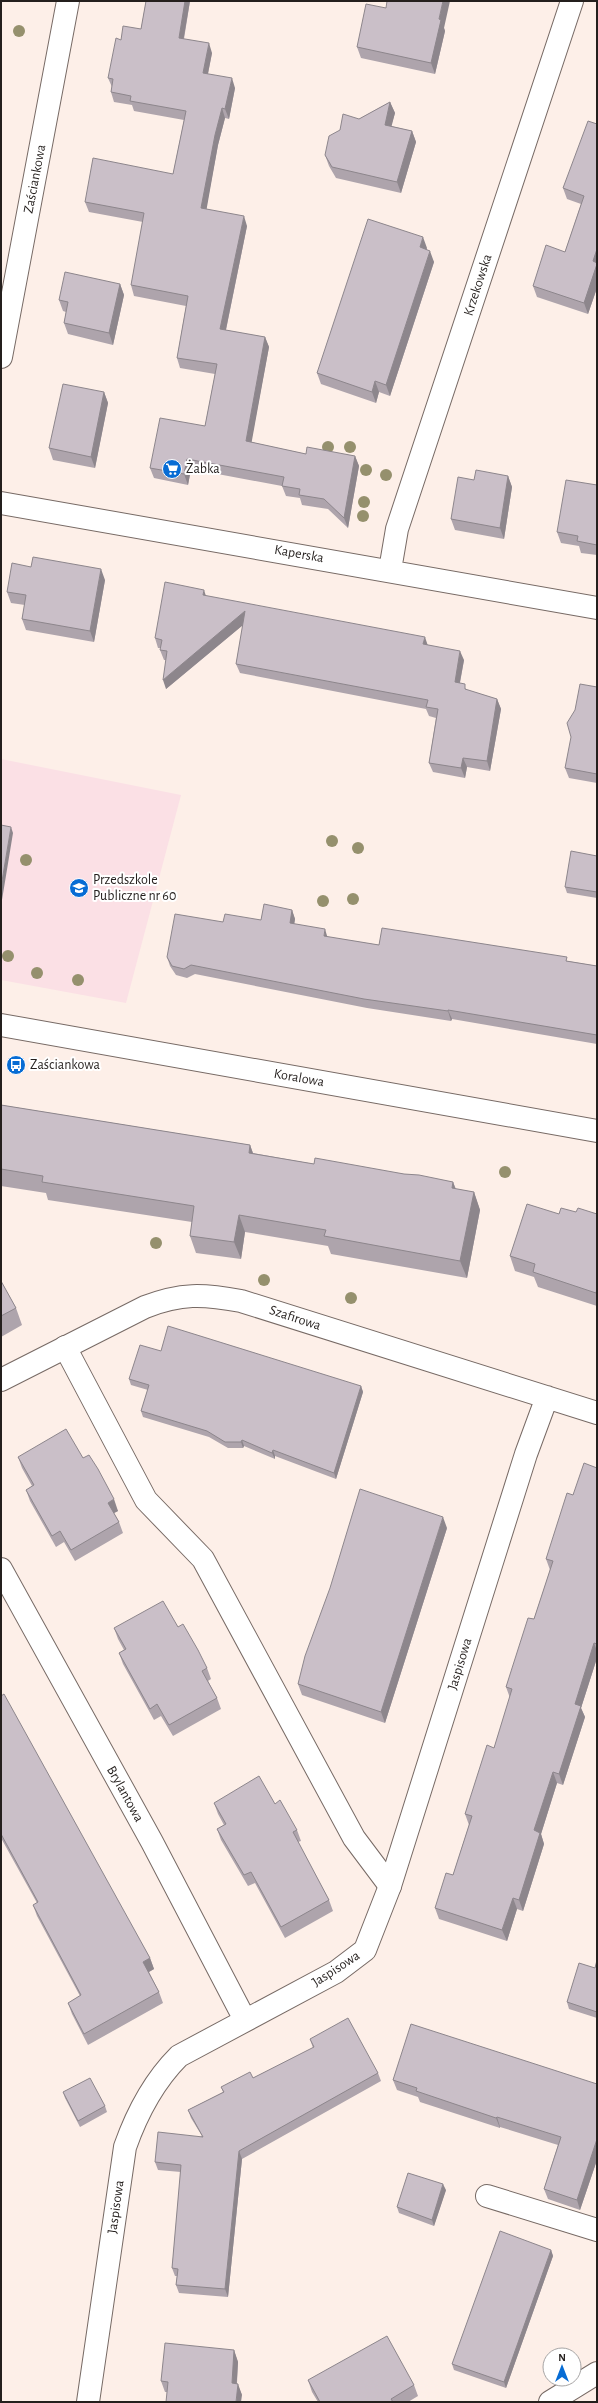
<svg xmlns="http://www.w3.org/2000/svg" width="598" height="2403" viewBox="0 0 598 2403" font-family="'Alegreya Sans',sans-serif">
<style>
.education{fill:#fbe0e5}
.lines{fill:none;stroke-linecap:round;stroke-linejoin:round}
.lane-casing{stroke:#776a65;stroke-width:24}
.street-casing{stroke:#776a65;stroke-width:24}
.secondary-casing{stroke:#776a65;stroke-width:24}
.lane{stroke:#fff;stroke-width:22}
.street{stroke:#fff;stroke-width:22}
.secondary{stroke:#fff;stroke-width:22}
.tree{fill:#95906d}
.wall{fill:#aea4ac}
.shaded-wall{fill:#8d868c}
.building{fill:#cabfc8;stroke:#8d868c}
.labels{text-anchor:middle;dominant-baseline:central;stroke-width:4;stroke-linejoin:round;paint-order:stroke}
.street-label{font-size:14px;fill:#241f1d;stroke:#fff}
.poi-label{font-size:14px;fill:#241f1d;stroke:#fff;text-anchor:start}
</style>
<rect width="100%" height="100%" fill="#fdefe8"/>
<path class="education" d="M1 759 181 795 126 1003 1 980Z"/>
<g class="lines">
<defs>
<path id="lane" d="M65 1347 146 1500 203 1559 354 1838 390 1886
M487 2196 597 2230"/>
<path id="street" d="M1 357 68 1
M1 503 597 608
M390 570 397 529 572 1
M1 1380 145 1307C181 1293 203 1294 241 1301L597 1413
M1 1569 152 1842 245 2020
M88 2402 125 2147C137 2113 153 2082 179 2056L336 1972 365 1950 390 1886 526 1454 547 1397
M550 2402 597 2373"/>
<path id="secondary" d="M1 1025 597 1131"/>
</defs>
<use href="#lane" class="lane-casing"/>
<use href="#street" class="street-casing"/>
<use href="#secondary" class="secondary-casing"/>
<use href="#lane" class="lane"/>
<use href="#street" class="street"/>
<use href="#secondary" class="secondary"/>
</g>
<g class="tree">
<circle cx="19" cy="31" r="6"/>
<circle cx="328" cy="447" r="6"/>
<circle cx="350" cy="447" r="6"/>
<circle cx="366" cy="470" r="6"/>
<circle cx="386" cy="475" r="6"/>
<circle cx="364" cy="502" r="6"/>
<circle cx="363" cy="516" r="6"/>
<circle cx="332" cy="841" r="6"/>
<circle cx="358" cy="848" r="6"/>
<circle cx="26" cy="860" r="6"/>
<circle cx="353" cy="899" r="6"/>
<circle cx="323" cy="901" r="6"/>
<circle cx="8" cy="956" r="6"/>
<circle cx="37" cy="973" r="6"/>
<circle cx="78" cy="980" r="6"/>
<circle cx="505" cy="1172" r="6"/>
<circle cx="156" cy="1243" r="6"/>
<circle cx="264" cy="1280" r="6"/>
<circle cx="351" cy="1298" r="6"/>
</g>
<path class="wall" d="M146 1H190L184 39 212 53 208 74 235 88 229 119 225 118 218 145 206 209 247 226 226 330 265 337 269 347 251 442 306 454 355 456 359 466 348 528 328 509 302 505 300 498 286 496 282 486 191 469 188 485 154 478 150 468 205 426 215 374 180 368 177 358 186 306 134 296 131 285 143 222 89 212 85 202 173 174 184 120 134 111 132 105 114 102 111 92 112 87 108 78 121 40 141 29Z
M386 8 444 28 445 31 435 74 361 58 357 47Z
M390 102 395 113 391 126 412 131 416 142 401 193 336 178 329 166 325 155 359 119Z
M597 124V288L588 314 537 297 533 286 565 252 581 204 567 199 563 188Z
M427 248V250L434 262 390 396 379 392 376 403 321 384 317 373Z
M120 284 124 295 113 345 68 334 64 323 66 312 63 311 59 300Z
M104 392 108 403 95 468 53 460 49 448Z
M508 476 512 487 504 539 455 530 451 519 474 480Z
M597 485V555L581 553 579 546 561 543 557 532Z
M105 580 94 642 26 630 22 619 25 605 11 603 7 592Z
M206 596 428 645 464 660 460 683 467 690 497 699 501 709 490 771 467 767 465 778 433 772 429 763 436 718 429 716 426 709 240 673 236 664 243 625 166 689V660H164L160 650 161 648H158L155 638Z
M597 687V783L569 778 565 768Z
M597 856V898L567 893 565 887Z
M292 910 295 919 294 924 328 937 379 945 568 961 597 966V1044L452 1019 451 1021 367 1008 195 974 187 978 176 975 170 966 167 957 223 922 261 920Z
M1 1105 250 1145 253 1153 314 1164 404 1174 453 1182 456 1189 474 1192 480 1210 467 1278 331 1254 328 1246 245 1232 241 1259 196 1253 190 1236 192 1222 48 1200 46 1193 1 1186Z
M576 1212 597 1214V1306L538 1287 534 1277 515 1271 510 1256 559 1214Z
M1 1281 16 1308 22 1325 1 1337Z
M161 1351 361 1386 363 1392 336 1479 275 1456V1459L244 1446 243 1448H228L209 1437 143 1417 141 1411 148 1390 131 1385 129 1379Z
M18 1457 83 1458 118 1511 114 1513 119 1522 123 1533 75 1561 64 1542 56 1547 30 1501 26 1490 32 1486 22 1468Z
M597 1468V1658L581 1708 585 1717 563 1785 557 1783 541 1834 544 1844 523 1911 517 1909 507 1941 439 1919 435 1908 453 1875 469 1825 465 1814 494 1748 510 1698 506 1687 534 1619 550 1570 546 1559 573 1495Z
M447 1528 385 1723 302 1695 298 1684Z
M178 1627 207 1668 211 1679 208 1681 217 1698 221 1709 173 1736 161 1716 154 1720 123 1664 119 1653 124 1650 118 1639 114 1628Z
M1 1696 150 1958 154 1969 149 1972 159 1992 163 2003 88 2045 72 2014 68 2003 80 1996 37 1916 33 1905 37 1903 1 1838Z
M214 1803 275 1804 297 1830 301 1841 298 1842 329 1900 333 1911 285 1938 255 1883 248 1886 221 1840 217 1829 224 1825 218 1814Z
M597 1960V2018L569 2009 567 2002 595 1968Z
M310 2039 378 2073 381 2081 242 2159 228 2297 179 2293 176 2285 177 2276H175L172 2268 181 2172 158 2170 155 2162 202 2136 191 2118 188 2110 223 2092 221 2087 253 2078 313 2048Z
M393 2080 597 2084V2160L580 2210 548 2199 544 2189 558 2145 500 2127V2128L420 2102 418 2097 397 2090Z
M63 2092 105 2106 107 2112 80 2127 65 2098Z
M446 2190 434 2226 399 2213 397 2207Z
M551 2250 553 2256 506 2388 454 2370 452 2364Z
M234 2350 238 2362 237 2383 242 2395 165 2392 161 2381Z
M308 2380 414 2385 418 2396 408 2402H318L312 2392Z"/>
<path class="shaded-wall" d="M185 1H190L182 48 179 38Z
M443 1H450L444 28 445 31 435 74 431 63 439 19Z
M209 43 212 53 206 83 203 73Z
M232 78 235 88 229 119 225 109Z
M390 102 395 113 389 136 385 125Z
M222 108 225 118 218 145 205 218 201 208 215 135Z
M412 131 416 142 401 193 397 182Z
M244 216 247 226 224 339 220 329Z
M423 237 427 248 424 258 420 247Z
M597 249V288L588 314 584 303 593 261Z
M430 251 434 262 390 396 386 385Z
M120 284 124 295 113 345 109 333Z
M265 337 269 347 250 451 246 441Z
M375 381 379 392 376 403 372 392Z
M104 392 108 403 95 468 91 457Z
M355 456 359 466 348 528 344 518Z
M187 459 191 469 188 485 184 474Z
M508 476 512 487 504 539 500 528Z
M101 569 105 580 94 642 90 631Z
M204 590 207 599 203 595Z
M245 611 249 620 166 689 163 680Z
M425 637 428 646 423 644Z
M460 651 464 660 458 692 455 682Z
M497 699 501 709 490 771 487 761Z
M463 758 467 767 465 778 461 768Z
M11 827 13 833 1 906V887Z
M292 910 295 919 293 932 290 923Z
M325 929 328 939 324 936Z
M448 1010 452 1019 451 1021 448 1011Z
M250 1145 256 1162 249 1153Z
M453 1182 459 1199 452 1188Z
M474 1192 480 1210 467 1278 460 1261Z
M239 1215 245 1232 241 1259 234 1242Z
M361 1386 363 1392 336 1479 334 1473Z
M242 1440 244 1446 243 1448 241 1442Z
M273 1450 275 1456V1459L272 1453Z
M114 1499 118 1511 112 1514 108 1503Z
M443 1517 447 1528 385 1723 381 1712Z
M594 1643 597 1651V1658L581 1708 585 1717 563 1785 559 1774 575 1704Z
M553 1772 557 1783 541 1834 544 1844 523 1911 519 1900 534 1830Z
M513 1898 517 1909 507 1941 502 1930Z
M150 1958 154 1969 147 1973 143 1962Z
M497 2117 500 2127V2128L496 2118Z
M597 2139V2160L580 2210 577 2200Z
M239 2151 242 2159 228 2297 225 2289Z
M443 2184 446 2190 434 2226 432 2220Z
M551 2250 553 2256 506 2388 504 2382Z
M234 2350 238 2362 236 2394 232 2383Z
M238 2384 242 2395 241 2402H236Z"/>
<path class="building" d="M146 1H185L179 38 209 43 203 73 232 78 225 109 222 108 215 135 201 208 244 216 220 329 265 337 246 441 306 454 307 447 355 456 344 518 324 499 299 495 300 489 282 486 284 477 187 459 184 474 150 468 160 418 205 426 217 364 177 358 188 296 131 285 144 213 85 202 93 158 173 174 186 111 130 101 131 96 111 92 113 79 108 78 116 38 121 40 123 26 141 29Z
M387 1H443L439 19 441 20 431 63 357 47 366 4 386 8Z
M390 102 385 125 412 131 397 182 332 167 325 155 329 136 340 130 343 114 359 119Z
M588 121 597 124V249L593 261 597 263V264L584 303 533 286 546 245 565 252 584 196 563 188Z
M368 219 423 237 420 247 430 251 386 385 375 381 372 392 317 373Z
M65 272 120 284 109 333 64 323 68 302 59 300Z
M63 384 104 392 91 457 49 448Z
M476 470 508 476 500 528 451 519 458 477 474 480Z
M566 480 597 485V545L577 541 578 536 557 532Z
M33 557 101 569 90 631 22 619 26 595 7 592 12 563 31 567Z
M165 582 204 590 203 595 425 637 423 644 460 651 455 682 465 684V689L497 699 487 761 463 758 461 768 429 763 438 709 426 707 428 700 236 664 245 611 163 680 167 651 160 650 162 640 155 638Z
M580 684 597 687V774L565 768 571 737 567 723 575 710Z
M1 825 11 827 1 887Z
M571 851 597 856V892L565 887Z
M264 904 292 910 290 923 325 929 324 936 379 945 382 928 567 957 566 961 597 966V1035L448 1010V1011L364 999 191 965 184 969 172 966 167 957 175 914 223 922 225 914 261 920Z
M1 1105 250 1145 249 1153 314 1164 315 1158 404 1174 419 1175 453 1182 452 1188 474 1192 460 1261 324 1236 326 1230 239 1215 234 1242 190 1236 194 1206 42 1182 43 1176 1 1169Z
M527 1204 559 1214 561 1208 576 1212 578 1208 597 1214V1289L596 1293 533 1272 535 1264 510 1256Z
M1 1281 16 1308 1 1316Z
M168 1326 361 1386 334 1473 273 1450 272 1453 242 1440 241 1442H225L207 1431 141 1411 149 1385 129 1379 140 1345 161 1351Z
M66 1429 83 1458 89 1455 98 1469 114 1499 108 1503 119 1522 71 1550 60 1531 52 1536 26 1490 34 1485 18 1457Z
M584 1463 597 1468V1644L594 1643 575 1704 581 1706 559 1774 553 1772 534 1830 540 1833 519 1900 513 1898 502 1930 435 1908 446 1873 453 1875 472 1816 465 1814 487 1745 494 1748 512 1689 506 1687 528 1618 534 1619 553 1561 546 1559 567 1493 573 1495Z
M360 1489 443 1517 381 1712 298 1684 305 1656 330 1588Z
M163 1601 178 1627 183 1624 198 1650 207 1668 202 1671 217 1698 169 1725 157 1704 150 1709 119 1653 126 1649 114 1628Z
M4 1694 150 1958 143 1962 159 1992 84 2034 68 2003 81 1995 33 1905 38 1902 1 1834V1696Z
M259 1776 275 1804 280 1800 297 1830 293 1832 329 1900 281 1927 251 1872 244 1875 217 1829 226 1824 214 1803Z
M597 1960V2012L567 2002 579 1963 595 1968Z
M348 2018 378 2073 239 2151 225 2289 176 2285 178 2269 172 2268 181 2165 155 2162 158 2132 203 2137 188 2110 224 2092 221 2087 250 2072 253 2078 314 2047 310 2039Z
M411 2024 597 2084V2139L577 2200 544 2189 561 2137 497 2117 496 2118 416 2091 417 2088 393 2080Z
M90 2078 105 2106 78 2121 63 2092Z
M408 2173 443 2184 432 2220 397 2207Z
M500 2231 551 2250 504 2382 452 2364Z
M387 2336 414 2385 391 2399 393 2402H320L308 2380Z
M165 2343 234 2350 232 2383 238 2384 236 2402H166L168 2382 161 2381Z"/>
<defs>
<symbol id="supermarket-disc" viewBox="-11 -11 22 22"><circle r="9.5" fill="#076cd4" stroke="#fff"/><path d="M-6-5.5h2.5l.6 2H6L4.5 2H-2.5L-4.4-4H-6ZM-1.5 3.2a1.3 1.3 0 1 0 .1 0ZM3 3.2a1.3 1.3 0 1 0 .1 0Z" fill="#fff"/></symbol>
<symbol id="school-disc" viewBox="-11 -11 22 22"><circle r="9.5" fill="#076cd4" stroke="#fff"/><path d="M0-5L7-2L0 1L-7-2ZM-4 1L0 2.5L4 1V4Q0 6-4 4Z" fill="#fff"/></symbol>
<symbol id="bus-disc" viewBox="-11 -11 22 22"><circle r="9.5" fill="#076cd4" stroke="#fff"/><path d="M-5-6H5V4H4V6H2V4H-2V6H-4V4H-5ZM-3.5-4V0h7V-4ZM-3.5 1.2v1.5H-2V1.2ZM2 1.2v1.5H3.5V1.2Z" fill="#fff"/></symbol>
</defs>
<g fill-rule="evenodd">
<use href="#supermarket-disc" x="161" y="458" width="22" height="22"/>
<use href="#school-disc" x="68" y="877" width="22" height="22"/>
<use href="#bus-disc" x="5" y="1054" width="22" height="22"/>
</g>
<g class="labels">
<g class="street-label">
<text transform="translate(35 179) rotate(-79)">Zaściankowa</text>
<text transform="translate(478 285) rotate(-72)">Krzekowska</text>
<text transform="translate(299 554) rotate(10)">Kaperska</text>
<text transform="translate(299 1078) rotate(10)">Koralowa</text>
<text transform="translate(295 1318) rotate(18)">Szafirowa</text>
<text transform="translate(460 1664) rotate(-73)">Jaspisowa</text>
<text transform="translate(125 1794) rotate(61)">Brylantowa</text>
<text transform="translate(336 1969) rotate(-33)">Jaspisowa</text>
<text transform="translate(116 2207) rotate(-82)">Jaspisowa</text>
</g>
<g class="poi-label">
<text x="186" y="469">Żabka</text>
<text x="93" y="880">Przedszkole<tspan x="93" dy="16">Publiczne nr 60</tspan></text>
<text x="30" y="1065">Zaściankowa</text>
</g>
</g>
<rect width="598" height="2403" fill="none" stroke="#241f1d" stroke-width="4"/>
<g transform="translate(562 2367)"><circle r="19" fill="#ffffff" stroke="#a7a5a5"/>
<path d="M0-3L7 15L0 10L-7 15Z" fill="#076cd4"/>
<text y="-6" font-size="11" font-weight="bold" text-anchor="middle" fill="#241f1d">N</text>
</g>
</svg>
